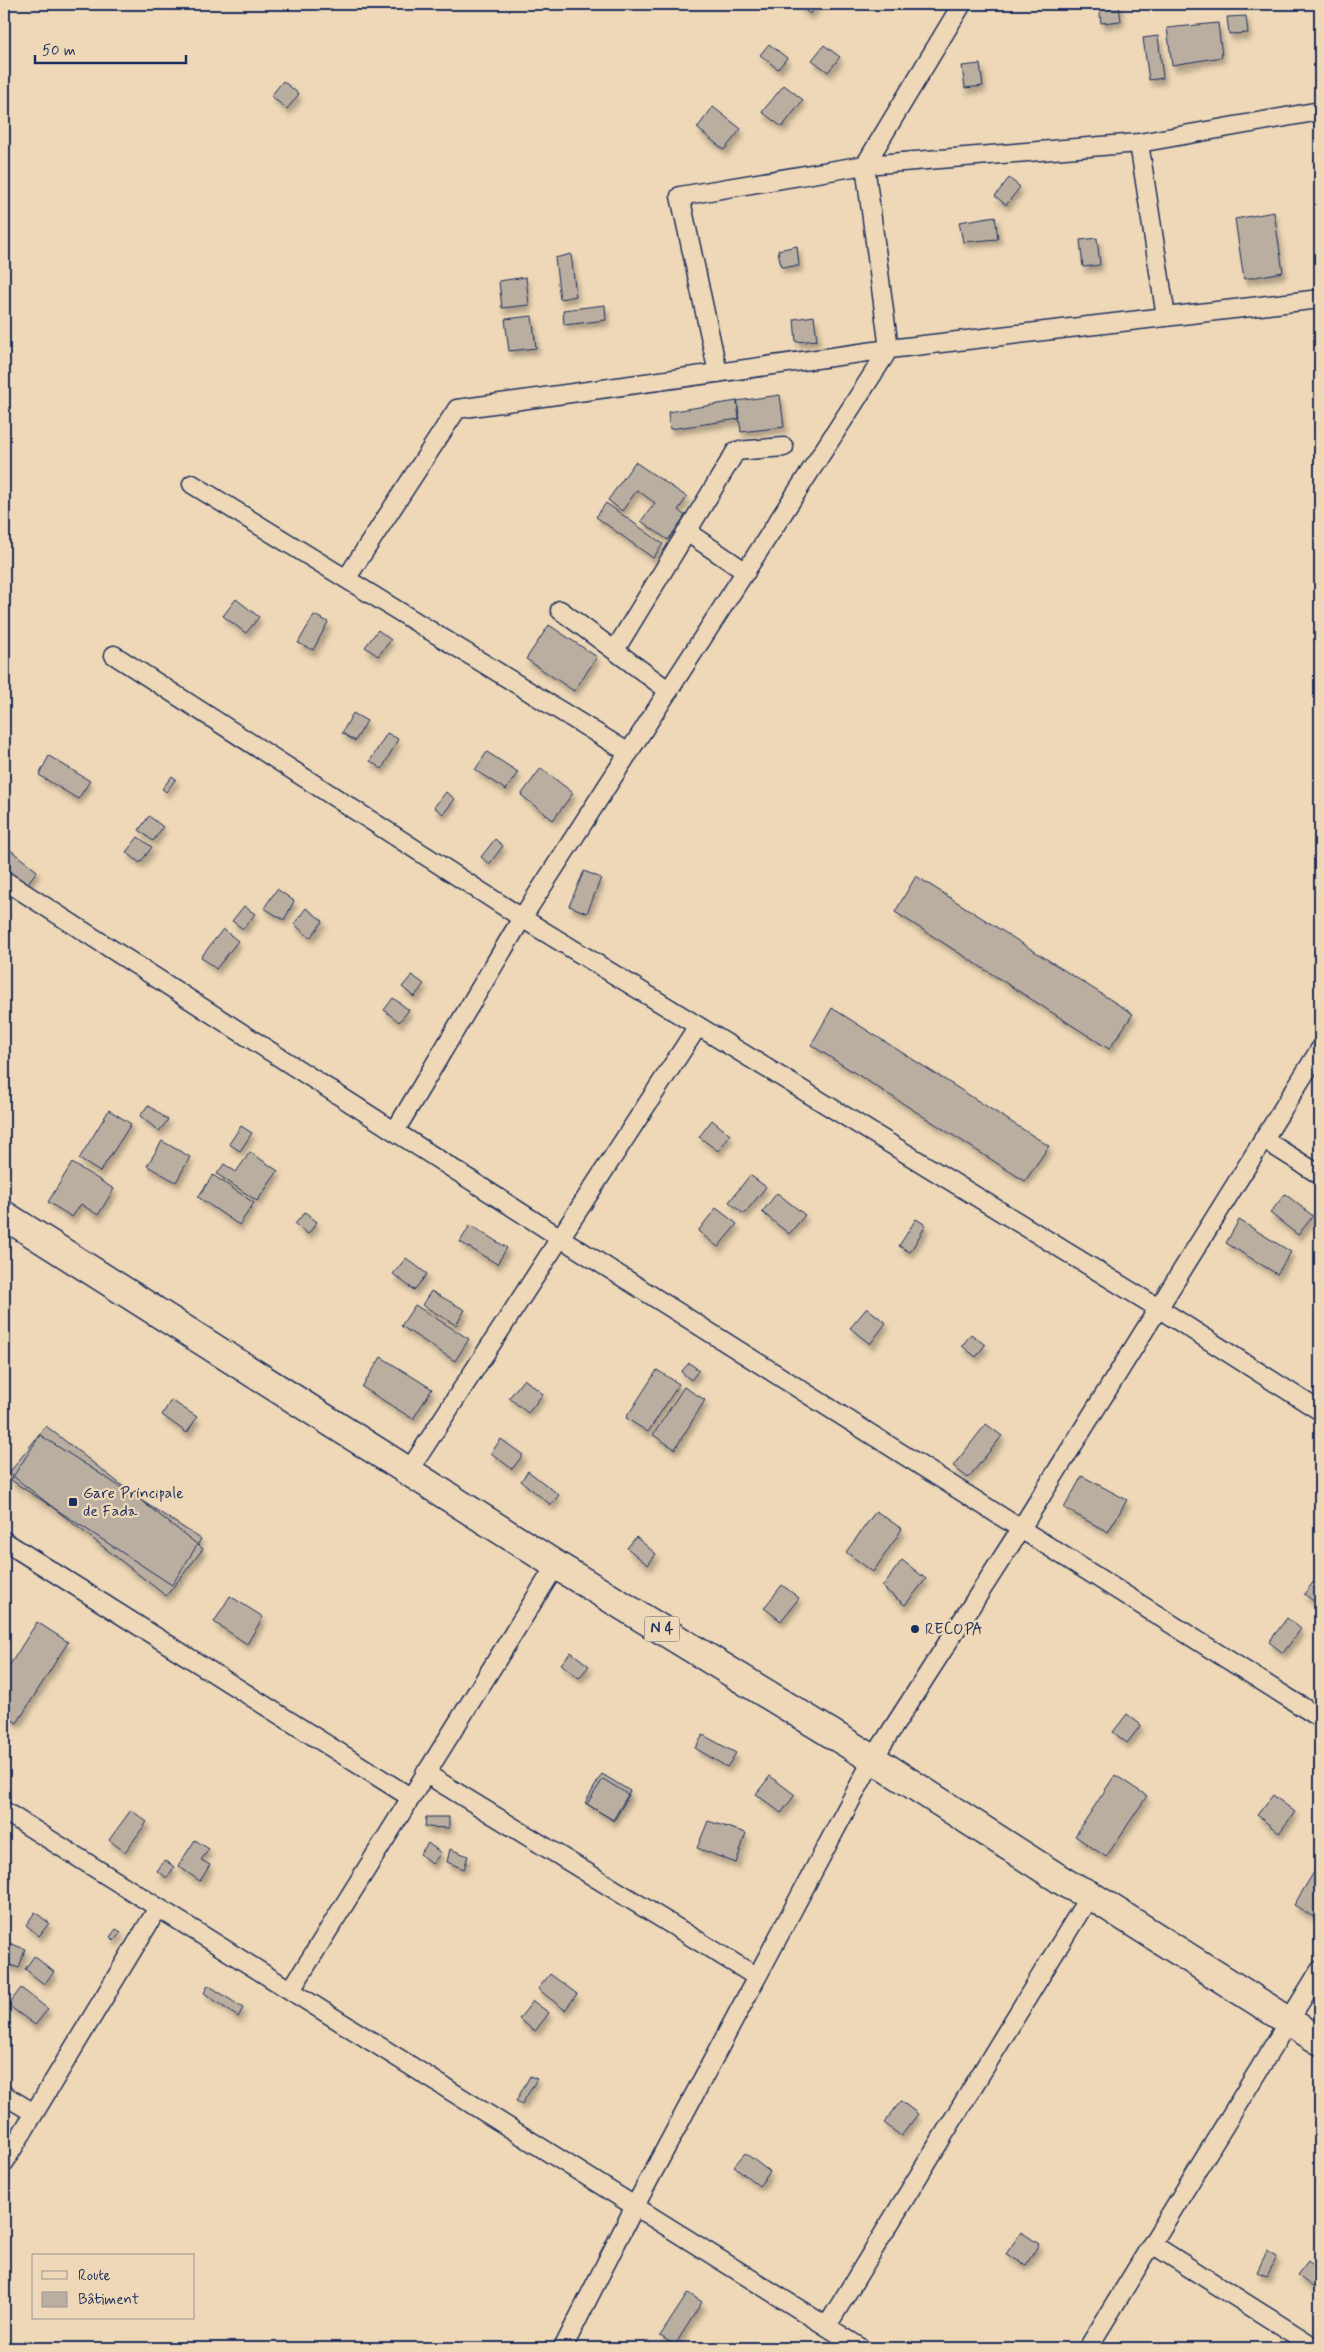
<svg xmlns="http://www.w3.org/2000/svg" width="1324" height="2352" viewBox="0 0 1324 2352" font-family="Mynerve,sans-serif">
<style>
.building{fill:#baaea1;stroke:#1b2f5e;filter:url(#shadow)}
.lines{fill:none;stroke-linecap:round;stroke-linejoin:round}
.minor-casing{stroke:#1b2f5e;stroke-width:21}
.trunk-casing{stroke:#1b2f5e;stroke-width:31}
.minor{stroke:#eed8b7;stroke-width:18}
.trunk{stroke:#eed8b7;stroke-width:28}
.poi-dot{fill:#1b2f5e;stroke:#eed8b7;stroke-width:2}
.labels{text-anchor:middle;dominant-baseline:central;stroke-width:4.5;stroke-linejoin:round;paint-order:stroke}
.shield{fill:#eed8b7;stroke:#5a6279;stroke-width:1}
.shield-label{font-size:15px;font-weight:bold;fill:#1b2f5e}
.poi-label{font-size:16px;fill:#1b2f5e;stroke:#eed8b7;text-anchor:start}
</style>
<defs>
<filter id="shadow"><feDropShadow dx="3" dy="5.5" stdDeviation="2.5" flood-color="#0004"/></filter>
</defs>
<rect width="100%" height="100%" fill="#eed8b7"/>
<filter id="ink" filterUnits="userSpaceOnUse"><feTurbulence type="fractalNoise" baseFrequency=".02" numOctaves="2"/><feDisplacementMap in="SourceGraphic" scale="10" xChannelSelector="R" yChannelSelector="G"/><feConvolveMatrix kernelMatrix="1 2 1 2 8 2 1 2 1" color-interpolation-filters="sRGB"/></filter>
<g filter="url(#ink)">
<path class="building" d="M797 4H818L810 14Z
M1099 4H1119L1121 21 1101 23Z
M1246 16 1248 33 1229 34 1227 17Z
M1218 23 1222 57 1172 65 1167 28Z
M1158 36 1163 78 1149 80 1143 38Z
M769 44 787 58 778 69 760 55Z
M824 45 840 57 828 72 812 60Z
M980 64 983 86 965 88 962 66Z
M283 81 299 94 287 109 271 96Z
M784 85 803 100 782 127 762 112Z
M713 107 741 129 724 150 697 128Z
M1009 178 1020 187 1006 205 995 196Z
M1274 212 1283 272 1244 279 1235 219Z
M995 216 998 239 963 242 959 222Z
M1097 238 1100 265 1083 267 1080 240Z
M797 246 799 266 781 267 778 250Z
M571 254 576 296 560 299 555 258Z
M526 277 529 305 502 308 499 281Z
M605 305 606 320 564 325 563 310Z
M532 316 536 348 509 351 505 319Z
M814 316 817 340 796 342 794 319Z
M780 395 784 427 741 432 737 401Z
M737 401 739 419 670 429 668 412Z
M635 462 687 497 678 510 685 516 668 540 641 521 655 503 637 490 622 511 608 500Z
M606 503 663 544 653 558 596 517Z
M236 599 259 617 246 633 223 616Z
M314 615 328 622 313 650 298 643Z
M549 625 597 657 574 691 526 659Z
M378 630 391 640 378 656 365 647Z
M353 713 367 721 355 741 342 733Z
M387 733 398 739 382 769 370 761Z
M487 752 518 772 506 790 475 770Z
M49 756 90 781 78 799 39 775Z
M541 768 573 793 553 820 521 795Z
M172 776 176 779 166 792 162 789Z
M446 792 455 799 443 814 434 807Z
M149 816 163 827 153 841 139 830Z
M138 837 152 847 140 863 126 852Z
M495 839 503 846 489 864 481 857Z
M4 845 37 871 23 889 4 874Z
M584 871 601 878 587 913 569 906Z
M916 876 1133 1014 1109 1049 895 912Z
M277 889 294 901 284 920 264 908Z
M244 906 255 914 243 929 232 921Z
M306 908 323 921 310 938 294 924Z
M223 929 238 941 216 969 201 957Z
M412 975 424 984 414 997 402 987Z
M393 998 409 1010 399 1022 384 1010Z
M832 1008 1049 1146 1025 1181 811 1045Z
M148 1105 168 1120 159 1131 140 1116Z
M109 1110 131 1124 100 1172 79 1159Z
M712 1120 730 1135 718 1151 699 1137Z
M241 1126 252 1133 240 1151 229 1144Z
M162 1141 190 1157 176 1182 147 1166Z
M250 1152 278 1171 257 1201 217 1174 224 1164 236 1172Z
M72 1163 114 1189 98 1215 81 1204 72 1217 48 1202Z
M213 1175 254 1203 239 1225 198 1197Z
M750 1175 766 1187 744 1214 729 1202Z
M777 1193 805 1215 789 1234 762 1212Z
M1285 1194 1313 1216 1298 1235 1270 1213Z
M716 1208 737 1224 718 1247 698 1231Z
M305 1212 317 1222 308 1234 295 1224Z
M916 1219 926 1225 910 1252 899 1246Z
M1239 1220 1291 1252 1277 1274 1226 1243Z
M470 1225 507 1248 497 1264 460 1242Z
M406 1258 427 1274 414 1290 393 1274Z
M431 1291 465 1310 456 1325 422 1305Z
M415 1305 469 1339 455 1361 401 1326Z
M867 1308 886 1323 870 1344 850 1328Z
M971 1334 985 1345 976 1357 962 1346Z
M381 1357 432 1389 413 1419 362 1387Z
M689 1363 699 1370 691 1380 681 1372Z
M657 1370 679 1384 648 1432 626 1418Z
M524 1379 543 1394 528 1413 509 1398Z
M684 1387 705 1400 675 1449 653 1435Z
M171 1400 197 1417 187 1433 162 1415Z
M986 1424 1002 1436 968 1478 953 1466Z
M46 1426 203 1549 166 1596 9 1473Z
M40 1435 201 1539 172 1585 11 1480Z
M501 1439 523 1455 512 1469 491 1453Z
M528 1471 559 1495 551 1505 521 1481Z
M1082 1476 1127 1500 1108 1532 1064 1508Z
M876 1511 902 1529 873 1572 846 1552Z
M636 1537 656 1554 648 1565 627 1548Z
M902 1560 926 1579 905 1605 882 1587Z
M1319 1575H1320V1606L1304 1594Z
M782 1585 799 1598 781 1621 764 1608Z
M230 1596 263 1617 247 1644 214 1622Z
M1287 1618 1301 1629 1283 1653 1269 1642Z
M37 1622 68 1642 17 1723 4 1714V1674Z
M571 1652 589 1666 579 1678 561 1664Z
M1127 1714 1141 1725 1127 1743 1113 1732Z
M703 1735 736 1753 727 1767 695 1748Z
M602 1774 630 1791 613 1820 585 1803Z
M1115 1775 1147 1796 1106 1857 1075 1836Z
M770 1776 795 1795 781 1813 756 1794Z
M603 1779 629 1795 614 1821 587 1804Z
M1273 1795 1295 1812 1279 1833 1257 1815Z
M131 1810 147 1822 125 1852 109 1840Z
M426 1817H449V1828L425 1827Z
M708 1821 746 1833 736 1863 697 1848Z
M195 1840 209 1849 201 1860 210 1865 200 1881 178 1866Z
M428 1843 441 1853 432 1864 420 1854Z
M450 1849 468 1856 464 1869 447 1862Z
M165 1860 174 1867 167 1878 157 1871Z
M1314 1872 1320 1876V1921L1294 1905Z
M35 1912 49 1923 39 1936 26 1925Z
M116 1929 121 1932 114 1941 110 1937Z
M4 1941 25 1949 19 1968 4 1963Z
M34 1956 54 1972 44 1984 25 1969Z
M550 1974 577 1994 565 2010 538 1989Z
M208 1985 243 2008 238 2017 204 1993Z
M21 1988 48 2009 35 2025 8 2005Z
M533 2001 549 2013 535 2031 519 2019Z
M530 2076 537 2079 522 2104 516 2101Z
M901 2101 918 2114 901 2136 884 2123Z
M745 2153 770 2172 759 2186 734 2166Z
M1021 2232 1039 2244 1026 2265 1006 2254Z
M1267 2251 1277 2257 1267 2276 1257 2272Z
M1308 2261 1320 2270V2279L1314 2288 1297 2275Z
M688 2293 702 2302 675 2345 660 2336Z"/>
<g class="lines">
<defs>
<path id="minor" d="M1139 143 1166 317
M718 373 680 196 865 165 1139 143 1320 111
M192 484 629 753
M687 532 746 572
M346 579 457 409 889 349 1320 299
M560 610 669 691
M615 650 736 451 784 447
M114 655 522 918 1158 1308 1320 1411
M4 880 559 1237 1320 1718
M395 1131 522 918 889 349 865 165 962 4
M1263 1139 1320 1175
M408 1472 698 1026
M4 1541 410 1797
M425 1773 757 1977
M4 1811 861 2348
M291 1990 556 1565
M4 2095 34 2113
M4 2163 158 1908
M1152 2244 1316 2348
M827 2326 1090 1895
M563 2348 635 2206 873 1759 1020 1530 1320 1049
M1088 2348 1320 1970"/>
<path id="trunk" d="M4 1215 556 1565 873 1759 1069 1885 1090 1895 1320 2041"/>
</defs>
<use href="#minor" class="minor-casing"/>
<use href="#trunk" class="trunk-casing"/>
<use href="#minor" class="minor"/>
<use href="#trunk" class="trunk"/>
</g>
</g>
<g class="poi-dot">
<rect x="68" y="1497" width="10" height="10" rx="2.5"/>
<circle cx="915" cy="1629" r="5"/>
</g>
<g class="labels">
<rect class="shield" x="644.5" y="1616.5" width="35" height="25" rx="4"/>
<g class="shield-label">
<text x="662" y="1629">N 4</text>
</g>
<g class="poi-label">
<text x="83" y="1493">Gare Principale<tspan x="83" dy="18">de Fada</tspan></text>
<text x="925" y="1629">RECOPA</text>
</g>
</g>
<rect width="1324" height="2352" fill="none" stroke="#eed8b7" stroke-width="20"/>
<rect x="10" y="10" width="1304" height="2332" fill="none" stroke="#1b2f5e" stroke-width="2" filter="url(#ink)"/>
<rect x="32" y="2254" width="162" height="65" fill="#eed8b7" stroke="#9a9493"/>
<rect x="42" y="2271" width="25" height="8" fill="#eed8b7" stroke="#9a9493"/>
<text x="78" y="2280" font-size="15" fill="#1b2f5e">Route</text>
<rect x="42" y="2292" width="25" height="15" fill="#baaea1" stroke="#9a9493"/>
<text x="78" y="2304" font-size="15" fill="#1b2f5e">Bâtiment</text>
<path d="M35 55v8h151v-8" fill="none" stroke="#1b2f5e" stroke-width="2.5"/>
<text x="42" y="55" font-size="15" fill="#1b2f5e" stroke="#eed8b7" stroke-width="4" paint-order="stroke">50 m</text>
</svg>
